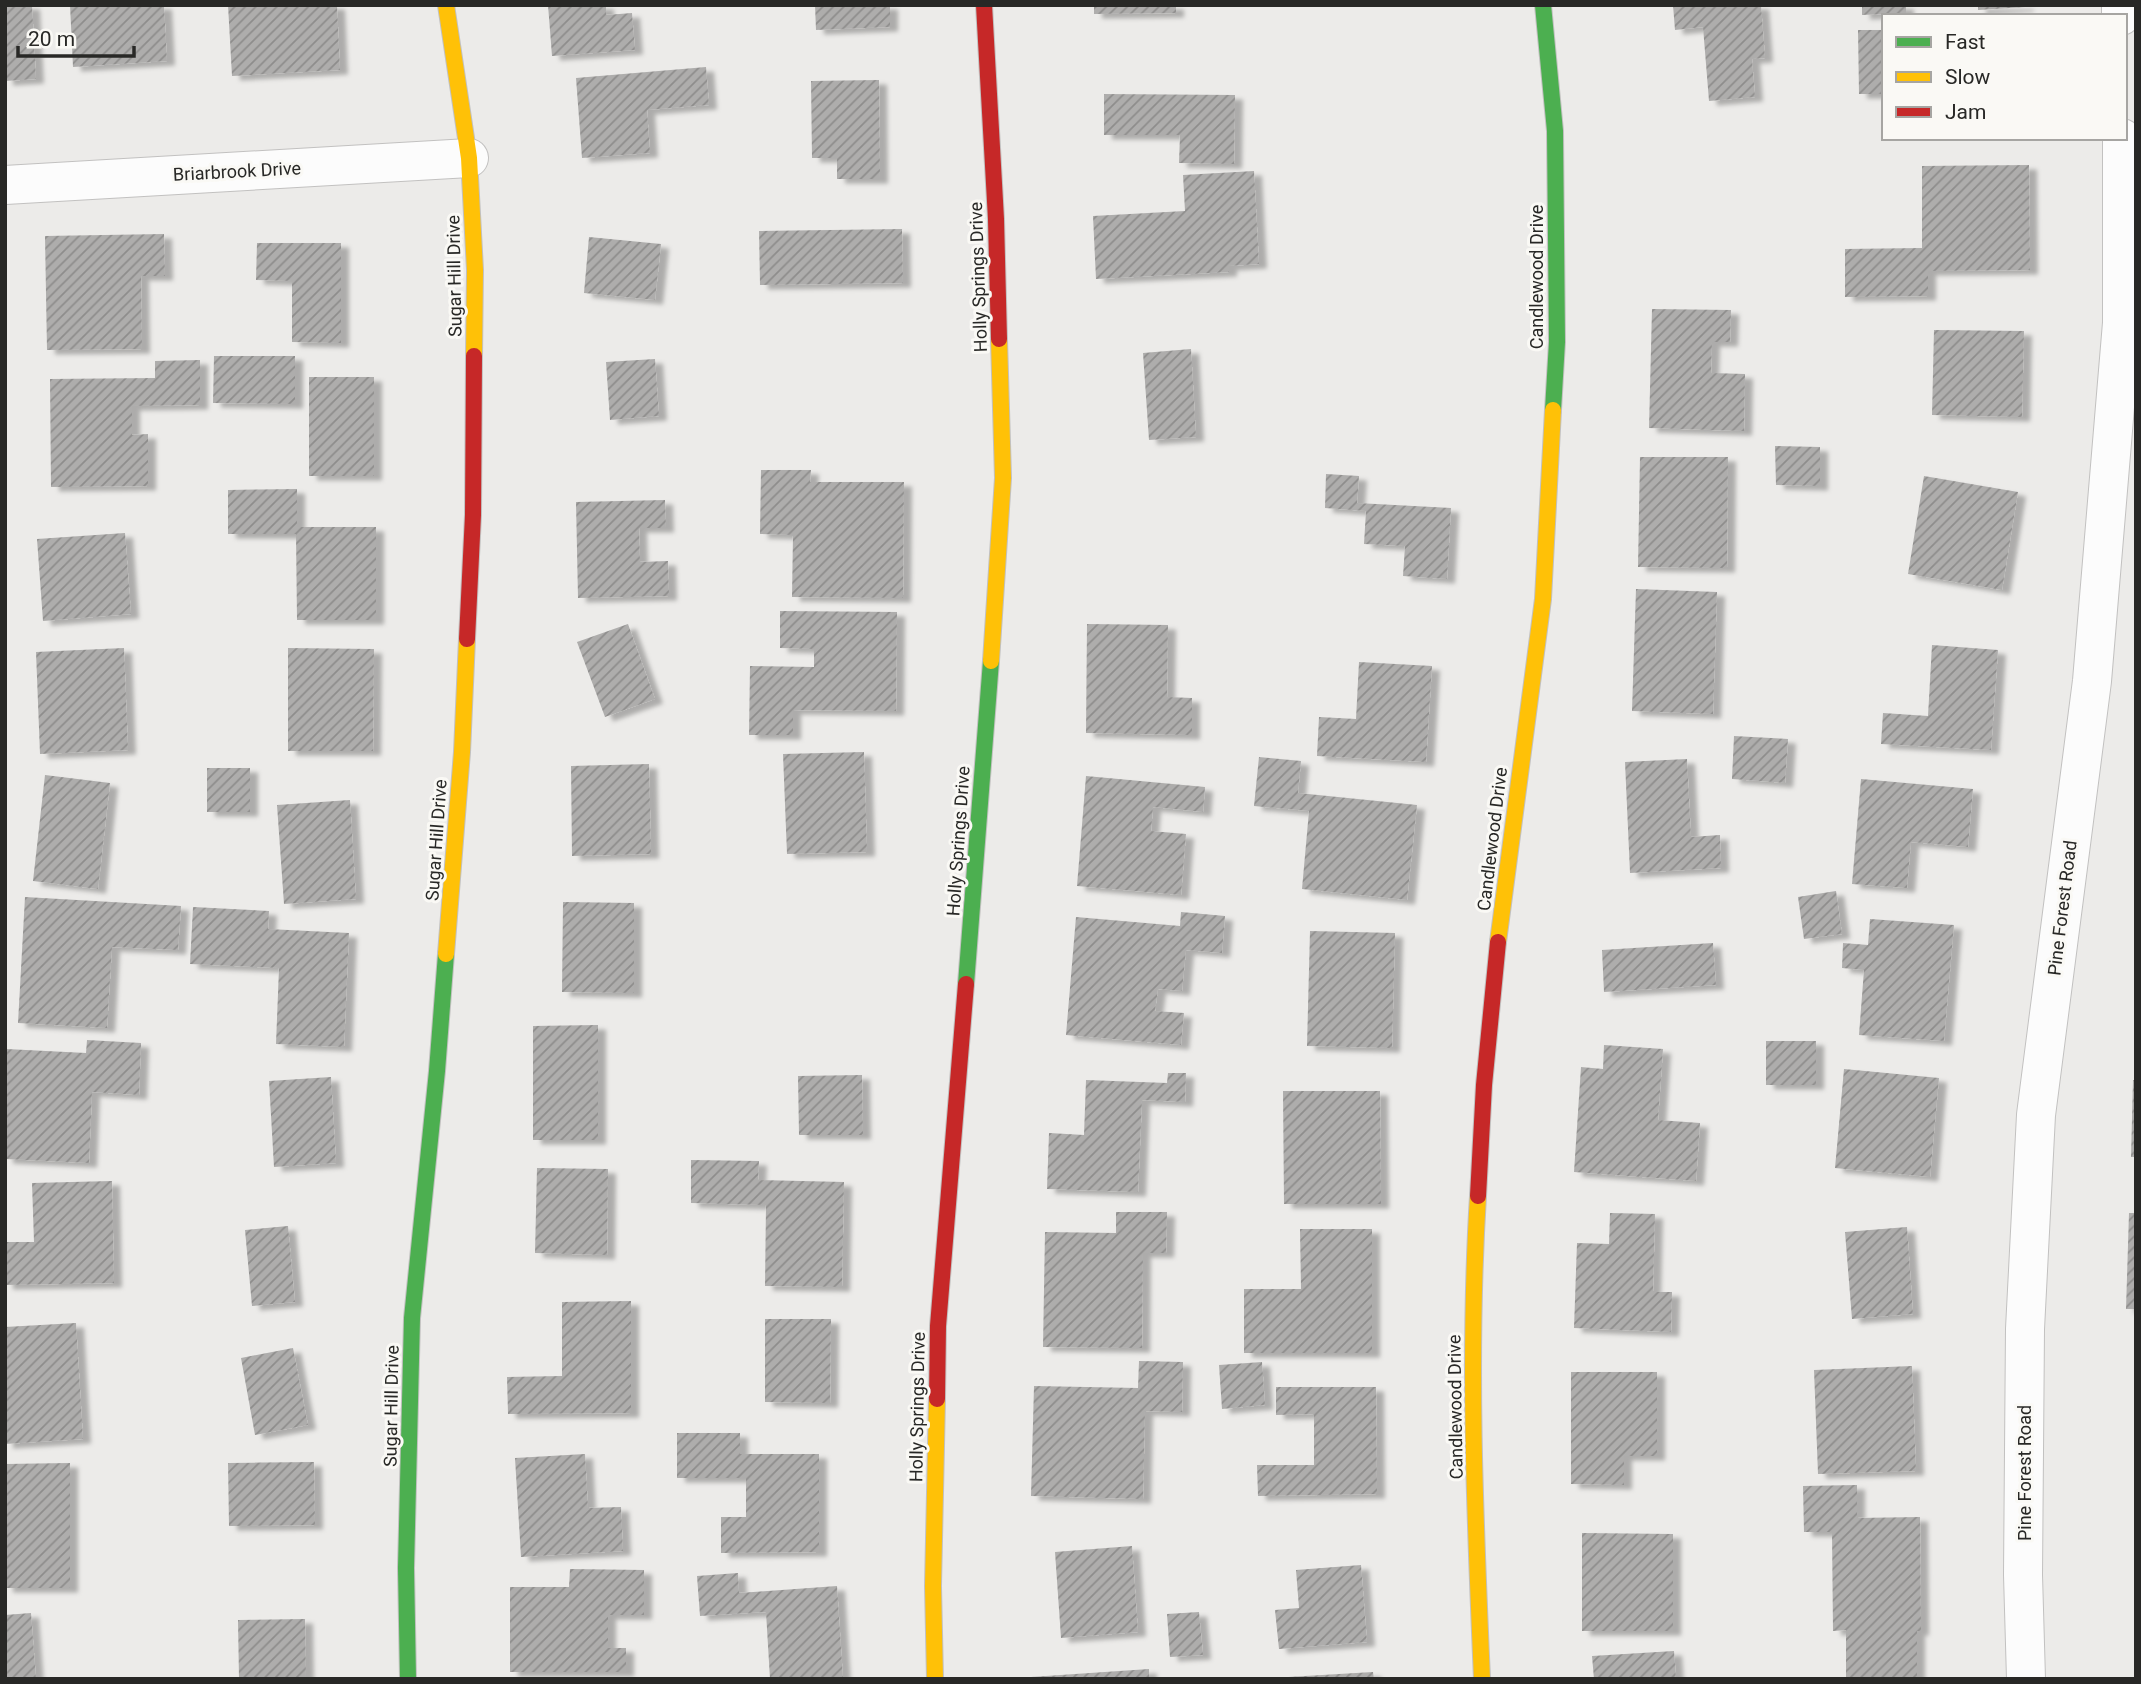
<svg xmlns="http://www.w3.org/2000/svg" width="2141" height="1684" viewBox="0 0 2141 1684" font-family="Roboto,sans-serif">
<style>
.building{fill:url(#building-hatch);filter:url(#shadow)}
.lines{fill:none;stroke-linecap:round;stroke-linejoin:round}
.street-casing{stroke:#c2c1c0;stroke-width:40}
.fast-casing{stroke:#c2c1c0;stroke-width:18}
.slow-casing{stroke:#c2c1c0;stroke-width:18}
.jam-casing{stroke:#c2c1c0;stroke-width:18}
.street{stroke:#fcfcfc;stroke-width:38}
.fast{stroke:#4caf50;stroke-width:16}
.slow{stroke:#ffc107;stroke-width:16}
.jam{stroke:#c62828;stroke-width:16}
.labels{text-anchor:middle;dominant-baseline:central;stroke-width:6;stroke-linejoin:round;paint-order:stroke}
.street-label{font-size:18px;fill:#282826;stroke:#faf9f5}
</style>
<defs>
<pattern id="building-hatch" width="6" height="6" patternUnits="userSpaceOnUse" patternTransform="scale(1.75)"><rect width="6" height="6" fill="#aeadac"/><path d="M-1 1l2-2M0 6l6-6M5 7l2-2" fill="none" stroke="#8e8d8c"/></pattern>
<filter id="shadow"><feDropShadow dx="8" dy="4.5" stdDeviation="2" flood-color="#0004"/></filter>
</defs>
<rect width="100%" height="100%" fill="#ecebe9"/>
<path class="building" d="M5 5H32L36 79 5 81Z
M70 5H164L167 61 73 67Z
M228 5H337L340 70 232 76Z
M548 5H606V15L632 13 635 50 552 56Z
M815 5H890V27L816 30Z
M1094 5H1176V13L1094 14Z
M1673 5H1761L1765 58 1752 59 1755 97 1709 101 1703 27 1675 30Z
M1862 5H1906V13L1862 15Z
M1978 5H2026V7L1978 10Z
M1858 30H1884V94H1859Z
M706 67 709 105 647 110 650 153 582 158 576 78Z
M879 80 880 179H837V158H812L811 81Z
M1104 94 1235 95 1234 164 1179 163 1180 135H1104Z
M2029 165 2030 270 1928 271V296L1845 297V249L1922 248V166Z
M1254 171 1259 264 1229 266V272L1096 279 1093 216 1185 211 1183 175Z
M902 229 903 283 760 285 759 231Z
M164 234 165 276H141L142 349 47 350 45 236Z
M589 237 661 244 655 300 584 293Z
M257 243H341V343L292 342V281L256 280Z
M1652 309 1731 310 1730 342H1712L1711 373 1745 374 1744 431 1649 428Z
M1934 330 2024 331 2022 417 1932 415Z
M1191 349 1196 437 1149 440 1143 353Z
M214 356H295V404L213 403Z
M655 359 659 416 610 420 606 362Z
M200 360V405L132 406V435L148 434V486L51 487 50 379 155 378V361Z
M309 377H374V476H309Z
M1775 446 1820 447V486L1776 485Z
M1640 457H1728L1727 568 1638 567Z
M761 470H811L810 482H904L903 598 792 597 793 535 760 534Z
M1326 474 1359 476 1357 503 1451 508 1447 579 1403 576 1405 546 1364 544 1366 511 1325 508Z
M1924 476 2018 492 2002 590 1908 574Z
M297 489V527H376V620H297L296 534H228V490Z
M665 500 666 528H639L640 562 668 561 669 596 578 598 576 502Z
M125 533 131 614 43 621 37 539Z
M1636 589 1717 592 1713 714 1632 711Z
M780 611 897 612 896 711 793 710V735H749L750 666 814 667V649L780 648Z
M628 624 655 699 605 717 577 642Z
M1087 624 1168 625 1167 697 1192 698V735L1086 733Z
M1932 645 1998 650 1991 750 1881 744 1883 713 1928 716Z
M124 648 128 750 40 754 36 652Z
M288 648 374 649 373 751H288Z
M1359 662 1432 666 1426 762 1317 756 1319 717 1356 719Z
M1734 736 1788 739 1785 783 1732 779Z
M864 752 867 852 787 854 783 754Z
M1259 757 1301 761 1298 793 1417 805 1407 900 1302 889 1309 811 1254 806Z
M1687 759 1691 837 1720 835 1721 868 1630 873 1625 762Z
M649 764 651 854 572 856 571 766Z
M207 768H250V812H207Z
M45 775 110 783 98 889 33 881Z
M1086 776 1205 787 1203 812 1153 807 1151 831 1186 834 1181 895 1077 886Z
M1861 779 1973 789 1968 847 1911 842 1907 888 1852 884Z
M350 800 356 899 284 904 277 805Z
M1836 891 1842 934 1804 939 1798 897Z
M25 897 181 906 178 950 112 947 107 1028 18 1023Z
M563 902 634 903V993L562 992Z
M193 907 269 911 268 929 349 933 344 1047 276 1044 279 968 190 964Z
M1181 912 1225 916 1222 953 1186 950 1182 991 1158 989 1155 1011 1184 1013 1181 1045 1066 1035 1076 917 1180 926Z
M1870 919 1954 925 1944 1041 1859 1035 1864 970 1842 968 1843 943 1868 945Z
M1310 931 1395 933 1392 1048 1307 1046Z
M1713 943 1716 985 1604 992 1602 950Z
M598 1025V1140H533V1026Z
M87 1040 141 1043 139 1095 92 1092 89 1163 5 1159 6 1049 86 1053Z
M1766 1041H1816V1085H1766Z
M1604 1045 1663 1049 1658 1120 1700 1123 1696 1181 1574 1172 1581 1067 1603 1069Z
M1844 1069 1939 1078 1930 1177 1835 1168Z
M1168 1073H1186L1185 1102 1142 1100 1138 1192 1047 1189 1049 1133 1084 1135 1086 1080 1167 1083Z
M862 1075 863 1135H799L798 1076Z
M331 1077 336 1163 274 1167 269 1081Z
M2133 1080H2136V1157H2131Z
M1283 1091H1380L1381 1204H1284Z
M691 1160 759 1161 758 1180 844 1182 842 1287 765 1286 766 1205 691 1203Z
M537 1168 608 1169 607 1255 535 1253Z
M112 1181 114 1283 5 1285V1242H34L32 1183Z
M1116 1212H1167L1166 1253H1143L1142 1348 1043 1347 1045 1232 1116 1233Z
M1610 1213 1655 1214 1653 1292H1672L1671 1332 1574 1328 1577 1243 1609 1244Z
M2129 1213H2136V1309H2126Z
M288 1226 295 1302 252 1306 245 1230Z
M1907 1227 1913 1314 1852 1319 1845 1232Z
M1300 1229H1372V1353H1244V1289H1301Z
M631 1301V1413L508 1414 507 1377 562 1376V1302Z
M765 1319H831L830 1403 765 1402Z
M76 1323 83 1439 5 1444V1327Z
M293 1348 308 1425 255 1435 241 1358Z
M1139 1361 1183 1362 1182 1412 1145 1411 1143 1499 1031 1496 1034 1386 1138 1388Z
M1262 1362 1265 1405 1222 1409 1219 1365Z
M1912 1366 1916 1471 1818 1474 1814 1370Z
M1571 1372H1657V1456H1624V1485L1571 1484Z
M1276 1387H1376L1377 1494 1258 1496 1257 1465H1314V1414L1276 1415Z
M677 1433H740V1454H819V1552L721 1553V1517H746V1478H677Z
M585 1454 588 1508 621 1507 623 1551 521 1557 515 1458Z
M314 1462 315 1525 229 1526 228 1463Z
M70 1463V1588H5V1464Z
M1857 1485V1518L1920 1517 1921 1631H1917V1679H1846V1630L1833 1631 1832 1532H1804L1803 1486Z
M1582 1533 1673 1534V1631H1582Z
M1132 1546 1138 1632 1061 1638 1055 1552Z
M1361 1565 1367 1642 1279 1649 1275 1610 1299 1608 1296 1570Z
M570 1569 644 1570V1615H608V1648H626V1672H510V1587H569Z
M738 1573 739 1593 837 1586 843 1679H770L766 1612 700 1616 697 1576Z
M1199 1612 1203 1655 1170 1657 1167 1614Z
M31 1613 36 1679H5V1615Z
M305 1619 306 1679H239L238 1620Z
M1674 1651 1676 1679H1594L1592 1656Z
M1149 1669V1679H1032L1031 1677Z
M1373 1672 1374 1679H1288V1677Z"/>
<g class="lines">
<defs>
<path id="street" d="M2121 5V16
M5 185 469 158
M2026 1679 2023 1575 2025 1329 2036 1115 2092 681 2122 323V138"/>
<path id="fast" d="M1543 5 1555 131 1557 342 1553 410
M966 984 991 661
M408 1679 406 1568 412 1318 437 1071 446 954"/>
<path id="slow" d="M446 5 469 158 475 270 474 356
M991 661 1003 478 999 339
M1498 942 1543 599 1553 410
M446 954 462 752 467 639
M1478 1196C1468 1356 1475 1518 1482 1679
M935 1679 933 1586 937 1399"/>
<path id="jam" d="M984 5 996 219 999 339
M467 639 473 515 474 356
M1478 1196 1484 1085 1498 942
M937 1399 938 1326 966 984"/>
</defs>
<use href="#street" class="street-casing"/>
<use href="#fast" class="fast-casing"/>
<use href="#slow" class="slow-casing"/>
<use href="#jam" class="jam-casing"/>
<use href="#street" class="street"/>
<use href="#fast" class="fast"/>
<use href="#slow" class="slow"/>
<use href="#jam" class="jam"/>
</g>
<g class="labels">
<g class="street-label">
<text transform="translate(237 171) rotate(-3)">Briarbrook Drive</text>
<text transform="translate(454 276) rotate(-91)">Sugar Hill Drive</text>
<text transform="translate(978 277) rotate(-92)">Holly Springs Drive</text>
<text transform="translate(1536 277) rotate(-90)">Candlewood Drive</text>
<text transform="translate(1492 839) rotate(-83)">Candlewood Drive</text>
<text transform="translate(436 840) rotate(-86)">Sugar Hill Drive</text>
<text transform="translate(958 841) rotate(-86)">Holly Springs Drive</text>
<text transform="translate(2062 908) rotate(-83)">Pine Forest Road</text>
<text transform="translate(391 1406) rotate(-89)">Sugar Hill Drive</text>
<text transform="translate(917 1407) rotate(-89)">Holly Springs Drive</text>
<text transform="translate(1455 1407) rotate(-91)">Candlewood Drive</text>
<text transform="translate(2024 1473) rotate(-90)">Pine Forest Road</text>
</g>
</g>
<rect width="2141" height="1684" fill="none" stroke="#282826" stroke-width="14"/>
<rect x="1882" y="14" width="245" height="126" fill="#faf9f5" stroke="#a6a5a2" stroke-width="2"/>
<rect x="1896" y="37" width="35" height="10" fill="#4caf50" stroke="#a6a5a2" stroke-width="2"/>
<text x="1945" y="49" font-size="21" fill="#282826">Fast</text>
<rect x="1896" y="72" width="35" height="10" fill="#ffc107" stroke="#a6a5a2" stroke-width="2"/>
<text x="1945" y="84" font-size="21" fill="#282826">Slow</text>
<rect x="1896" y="107" width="35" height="10" fill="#c62828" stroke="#a6a5a2" stroke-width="2"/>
<text x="1945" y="119" font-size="21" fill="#282826">Jam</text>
<path d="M18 46v10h116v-10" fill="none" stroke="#282826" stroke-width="3.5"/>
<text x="28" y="46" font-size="21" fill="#282826" stroke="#faf9f5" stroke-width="5" paint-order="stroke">20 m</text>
</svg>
